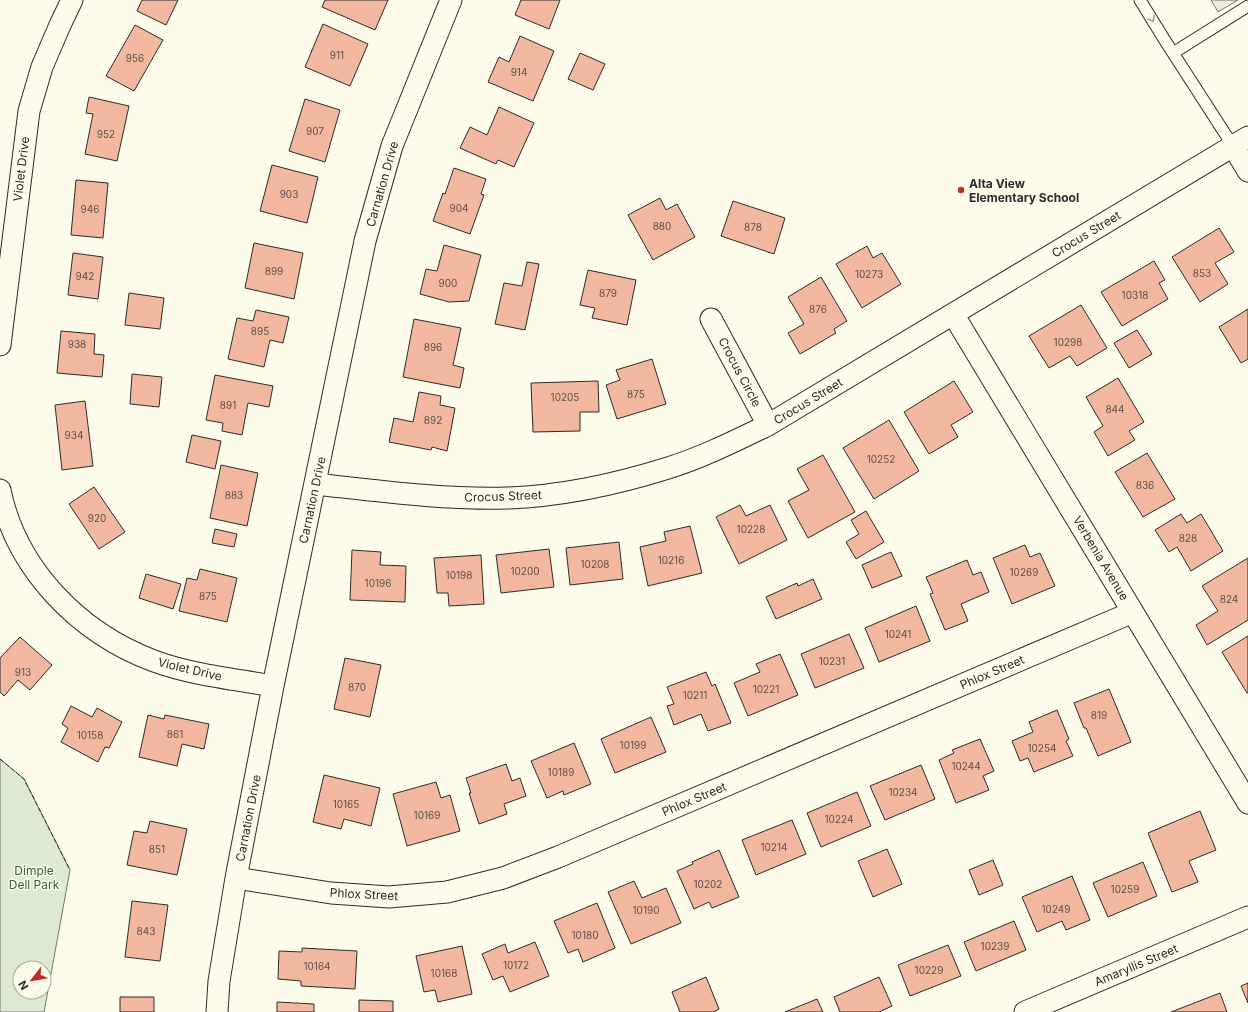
<svg xmlns="http://www.w3.org/2000/svg" width="1248" height="1012" viewBox="0 0 1248 1012" font-family="Inter,sans-serif">
<style>
.green{fill:#deebd1;stroke:#74746e;fill-rule:evenodd}
.parking{fill:#eceadb;stroke:#74746e}
.building{fill:#f2b8a0;stroke:#2b2b2b}
.lines{fill:none;stroke-linecap:round;stroke-linejoin:round}
.lane-casing{stroke:#2b2b2b;stroke-width:13}
.street-casing{stroke:#2b2b2b;stroke-width:23}
.lane{stroke:#fdfbea;stroke-width:11}
.street{stroke:#fdfbea;stroke-width:21}
.fence{stroke:#2b2b2b;stroke-width:1;stroke-dasharray:5 2;stroke-linecap:butt}
.oneway{stroke:#9e9d94}
.poi-dot{fill:#c62828;stroke:#fdfbea;stroke-width:1.5}
.labels{text-anchor:middle;dominant-baseline:central;stroke-width:3;stroke-linejoin:round;paint-order:stroke}
.number-label{font-size:10px;fill:#5d4e48}
.street-label{font-size:12px;fill:#2b2b2b;stroke:#fdfbea}
.poi-label{font-size:12px;font-weight:bold;fill:#2b2b2b;stroke:#fdfbea;text-anchor:start}
.park-label{font-size:12px;fill:#34623c;stroke:#fdfbea}
</style>
<rect width="100%" height="100%" fill="#fdfbea"/>
<path class="green" d="M0 759 24 779 70 870 44 1012H0ZM20 968H44V992H20Z"/>
<path class="parking" d="M1211 0H1238L1218 12Z"/>
<path class="building" d="M142 0H178L166 25 137 11Z
M325 0H388L375 30 322 7Z
M521 0H560L549 29 515 15Z
M323 24 368 44 350 86 305 67Z
M135 25 163 40 134 91 106 76Z
M520 36 554 51 533 101 488 82 499 57 509 62Z
M580 53 605 64 593 90 568 79Z
M89 97 129 106 117 161 85 154 93 114 86 113Z
M305 99 340 110 325 162 289 151Z
M499 107 534 123 514 167 498 160 496 164 460 148 470 127 487 135Z
M272 165 318 177 307 223 260 211Z
M454 168 486 179 481 194 484 195 470 234 433 221 443 193 445 194Z
M76 180 108 183 103 238 71 235Z
M660 198 666 210 677 204 695 237 653 260 628 215Z
M733 201 785 218 774 254 721 236Z
M1219 228 1234 252 1215 263 1228 284 1200 302 1172 257Z
M254 243 303 253 294 299 245 288Z
M444 245 481 255 469 301 449 302 420 294 426 269 437 271Z
M867 246 873 258 882 253 901 284 862 308 836 264Z
M73 253 103 257 98 299 68 295Z
M1154 261 1165 280 1159 283 1168 299 1122 326 1101 292Z
M527 262 539 264 525 330 495 324 504 283 522 286Z
M588 270 636 280 627 325 592 318 595 308 580 305Z
M821 277 847 321 834 329 836 333 800 354 788 333 804 324 788 297Z
M129 293 164 298 160 329 125 325Z
M1081 305 1107 348 1077 366 1070 356 1049 368 1029 336Z
M1248 309V359L1241 363 1219 327Z
M256 310 289 317 283 343 270 340 264 367 228 359 237 318 253 321Z
M414 319 461 328 453 365 464 368 460 388 403 377Z
M1137 330 1152 354 1129 368 1114 343Z
M61 331 95 334 94 354 104 355 102 377 57 373Z
M652 359 666 404 617 419 606 385 620 380 616 370Z
M132 374 162 377 159 407 130 404Z
M215 375 273 386 269 407 248 403 242 435 222 431 223 423 206 420Z
M1118 378 1144 422 1129 431 1135 440 1108 456 1094 432 1103 426 1086 397Z
M598 381 599 412H580V431L533 432 531 383Z
M954 381 973 412 951 425 958 437 929 454 904 412Z
M419 392 441 396 440 405 455 408 447 451 432 447 431 450 389 442 394 418 413 422Z
M85 401 93 466 62 470 55 405Z
M889 420 919 471 874 499 843 448Z
M192 435 221 441 215 469 186 462Z
M1147 453 1175 499 1143 517 1115 472Z
M823 455 855 512 808 538 788 501 809 490 797 469Z
M221 465 258 473 247 526 210 518Z
M94 487 125 532 99 549 69 504Z
M740 505 746 516 770 505 787 540 739 564 716 517Z
M866 511 884 542 856 559 846 542 859 534 851 520Z
M1181 514 1187 523 1201 514 1223 551 1191 571 1177 547 1169 552 1155 530Z
M690 526 702 573 648 586 640 547 666 541 664 532Z
M215 529 237 534 234 547 212 543Z
M619 542 623 579 570 585 566 548Z
M1025 545 1030 557 1040 553 1055 586 1012 604 993 558Z
M549 549 554 587 501 593 496 555Z
M352 550 381 552 380 565 406 566 405 602 350 600Z
M891 552 902 576 872 588 862 565Z
M481 555 484 604 449 606 448 593H437L434 558Z
M1248 558V620L1207 645 1196 625 1218 611 1202 586Z
M967 560 973 575 981 572 989 592 961 604 968 621 945 630 930 594 933 593 926 577Z
M200 569 237 578 227 622 179 611 187 578 197 580Z
M146 574 181 584 173 609 139 598Z
M813 579 822 599 776 619 766 597 797 583 798 586Z
M916 606 930 641 879 662 865 628Z
M849 634 864 668 815 688 801 654Z
M1248 636V693H1247L1222 652Z
M20 637 52 665 30 690 18 680 4 696 0 692V658Z
M780 654 798 695 748 716 734 683 760 672 756 664Z
M345 658 381 665 370 717 334 709Z
M706 672 712 686 715 684 731 723 708 731 701 714 674 725 667 706 674 704 667 687Z
M1109 689 1131 742 1098 756 1086 728H1084L1074 703Z
M71 706 92 717 97 708 122 722 109 748 105 747 98 762 61 742 68 728 62 724Z
M1057 710 1069 739 1066 741 1073 756 1034 772 1028 758 1020 761 1012 741 1033 732 1029 722Z
M148 715 164 719 165 715 209 724 204 749 182 744 177 766 139 757Z
M651 717 666 752 615 773 601 739Z
M980 739 994 771 983 776 989 790 956 803 939 760 954 753 952 750Z
M574 743 591 784 564 795 563 791 547 798 531 761Z
M506 764 512 781 520 778 526 796 504 804 507 814 479 824 469 793H471L466 778Z
M921 765 935 799 885 820 870 786Z
M324 775 380 788 371 826 344 819 341 829 313 822Z
M436 782 441 798 450 795 460 831 407 846 393 794Z
M857 792 871 826 821 847 807 813Z
M1200 811 1216 850 1189 861 1198 882 1172 892 1148 833Z
M792 820 806 854 756 875 742 840Z
M150 821 187 829 177 875 127 865 134 831 147 833Z
M887 849 902 884 873 897 858 861Z
M719 850 739 897 712 908 709 902 694 909 677 871 693 864 692 862Z
M993 860 1003 885 979 895 969 870Z
M1143 862 1157 896 1108 917 1093 883Z
M1072 876 1090 920 1066 930 1062 921 1037 932 1022 897Z
M634 881 642 898 666 888 681 923 631 944 608 892Z
M132 901 168 905 160 961 125 957Z
M597 903 615 948 583 962 578 949 568 953 554 921Z
M1014 921 1026 950 976 971 964 942Z
M535 942 549 976 510 992 503 976 493 980 482 954 505 944 508 953Z
M948 945 961 976 910 996 898 965Z
M462 946 472 994 438 1002 435 990 424 992 416 956Z
M302 948 357 951 355 989 301 986V981L278 979 279 951 302 952Z
M706 977 719 1009 713 1012H680L672 992Z
M879 977 892 1006 879 1012H840L834 997Z
M1248 983V1003L1241 986Z
M1220 993 1227 1012H1171Z
M120 997H154V1012H120Z
M817 999 823 1012H785Z
M359 1000 393 1001V1012H359Z
M277 1002 314 1004V1012H277Z"/>
<g class="lines">
<defs>
<path id="lane" d="M1140 0 1164 39 1233 146
M1173 53 1248 6"/>
<path id="street" d="M1233 146 1248 171
M953 314 1248 803
M711 319 768 425
M0 345 29 111 42 67 60 25 72 0
M315 484C379 491 444 500 508 498 562 496 617 484 668 468 703 457 735 441 768 425L1248 137
M0 490C16 569 79 633 154 661 192 675 234 679 273 686
M236 878 331 893 389 897 447 892 503 878 558 857 1133 612
M217 1012 219 981 236 878 273 686 365 241 392 146 451 0
M1025 1012 1248 917"/>
</defs>
<use href="#lane" class="lane-casing"/>
<use href="#street" class="street-casing"/>
<use href="#lane" class="lane"/>
<use href="#street" class="street"/>
<path class="fence" d="M0 759 24 779 70 870"/>
</g>
<defs><path id="oneway-chevron" d="M-2-3.5L2.5 0L-2 3.5" fill="none" stroke-width="1.6" stroke-linecap="round" stroke-linejoin="round"/></defs>
<use class="oneway" href="#oneway-chevron" transform="translate(1152 19) rotate(59)"/>
<circle class="poi-dot" cx="961" cy="190" r="4"/>
<g class="labels">
<g class="number-label">
<text x="337" y="55">911</text>
<text x="135" y="58">956</text>
<text x="519" y="72">914</text>
<text x="315" y="131">907</text>
<text x="106" y="134">952</text>
<text x="289" y="194">903</text>
<text x="459" y="208">904</text>
<text x="90" y="209">946</text>
<text x="662" y="226">880</text>
<text x="753" y="227">878</text>
<text x="274" y="271">899</text>
<text x="1202" y="273">853</text>
<text x="869" y="274">10273</text>
<text x="85" y="276">942</text>
<text x="448" y="283">900</text>
<text x="608" y="293">879</text>
<text x="1135" y="295">10318</text>
<text x="818" y="309">876</text>
<text x="260" y="331">895</text>
<text x="1068" y="342">10298</text>
<text x="77" y="344">938</text>
<text x="433" y="347">896</text>
<text x="636" y="394">875</text>
<text x="565" y="397">10205</text>
<text x="228" y="405">891</text>
<text x="1115" y="409">844</text>
<text x="433" y="420">892</text>
<text x="74" y="435">934</text>
<text x="881" y="459">10252</text>
<text x="1145" y="485">836</text>
<text x="234" y="495">883</text>
<text x="97" y="518">920</text>
<text x="751" y="529">10228</text>
<text x="1188" y="538">828</text>
<text x="671" y="560">10216</text>
<text x="595" y="564">10208</text>
<text x="525" y="571">10200</text>
<text x="1024" y="572">10269</text>
<text x="459" y="575">10198</text>
<text x="378" y="583">10196</text>
<text x="208" y="596">875</text>
<text x="1229" y="599">824</text>
<text x="898" y="634">10241</text>
<text x="832" y="661">10231</text>
<text x="23" y="672">913</text>
<text x="357" y="687">870</text>
<text x="766" y="689">10221</text>
<text x="695" y="695">10211</text>
<text x="1099" y="715">819</text>
<text x="175" y="734">861</text>
<text x="90" y="735">10158</text>
<text x="633" y="745">10199</text>
<text x="1042" y="748">10254</text>
<text x="966" y="766">10244</text>
<text x="561" y="772">10189</text>
<text x="903" y="792">10234</text>
<text x="346" y="804">10165</text>
<text x="427" y="815">10169</text>
<text x="839" y="819">10224</text>
<text x="774" y="847">10214</text>
<text x="157" y="849">851</text>
<text x="708" y="884">10202</text>
<text x="1125" y="889">10259</text>
<text x="1056" y="909">10249</text>
<text x="646" y="910">10190</text>
<text x="146" y="931">843</text>
<text x="585" y="935">10180</text>
<text x="995" y="946">10239</text>
<text x="516" y="965">10172</text>
<text x="317" y="966">10164</text>
<text x="929" y="970">10229</text>
<text x="444" y="973">10168</text>
</g>
<g class="street-label">
<text transform="translate(21 169) rotate(-83)">Violet Drive</text>
<text transform="translate(382 184) rotate(-74)">Carnation Drive</text>
<text transform="translate(1086 234) rotate(-31)">Crocus Street</text>
<text transform="translate(740 372) rotate(62)">Crocus Circle</text>
<text transform="translate(808 401) rotate(-31)">Crocus Street</text>
<text transform="translate(503 496) rotate(-2)">Crocus Street</text>
<text transform="translate(312 500) rotate(-78)">Carnation Drive</text>
<text transform="translate(1101 558) rotate(59)">Verbenia Avenue</text>
<text transform="translate(190 669) rotate(13)">Violet Drive</text>
<text transform="translate(992 672) rotate(-23)">Phlox Street</text>
<text transform="translate(694 799) rotate(-23)">Phlox Street</text>
<text transform="translate(248 818) rotate(-79)">Carnation Drive</text>
<text transform="translate(364 894) rotate(3)">Phlox Street</text>
<text transform="translate(1136 965) rotate(-23)">Amaryllis Street</text>
</g>
<g class="poi-label">
<text x="969" y="183">Alta View<tspan x="969" dy="14">Elementary School</tspan></text>
</g>
<g class="park-label">
<text x="34" y="870">Dimple<tspan x="34" dy="14">Dell Park</tspan></text>
</g>
</g>
<g transform="translate(32 980) rotate(239)"><circle r="19" fill="#fdfbea" stroke="#a9a89e"/>
<path d="M0-3L7 15L0 10L-7 15Z" fill="#c62828"/>
<text y="-6" font-size="11" font-weight="bold" text-anchor="middle" fill="#2b2b2b">N</text>
</g>
</svg>
